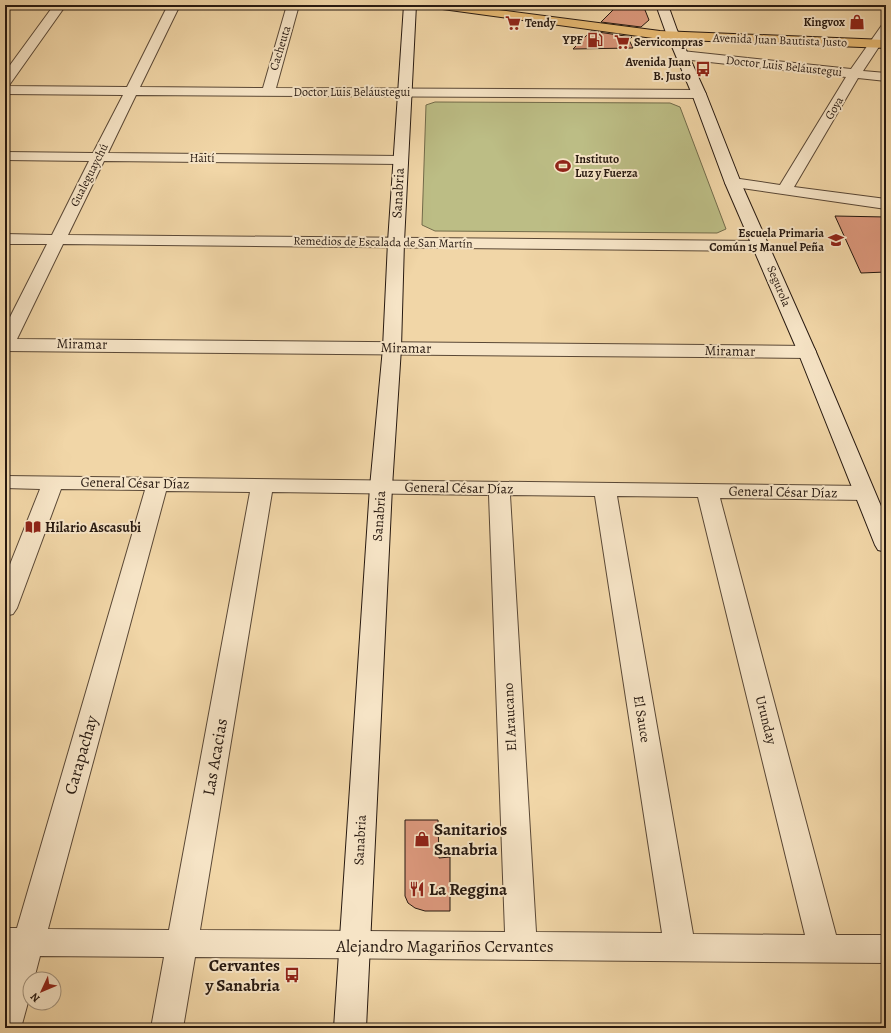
<svg xmlns="http://www.w3.org/2000/svg" width="891" height="1033" viewBox="0 0 891 1033" font-family="Alegreya,serif">
<style>
.green{fill:#bcbd85;stroke:#726b4a}
.building{fill:#da977b;stroke:#271910}
.lines{fill:none;stroke-linecap:round;stroke-linejoin:round}
.street-casing{stroke:#5a4836;stroke-width:2}
.secondary-casing{stroke:#271910;stroke-width:2}
.primary-casing{stroke:#271910;stroke-width:2}
.street{fill:#f6e4c6;fill-rule:evenodd}
.secondary{fill:#f6e4c6;fill-rule:evenodd}
.primary{fill:#e8bb74;fill-rule:evenodd}
.labels{text-anchor:middle;dominant-baseline:central;stroke-width:4;stroke-linejoin:round;paint-order:stroke}
.far-poi-label{font-size:12px;font-weight:bold;fill:#271910;stroke:#f6e4c6;text-anchor:end}
.far-street-label{font-size:12px;fill:#271910;stroke:#f6e4c6}
.street-label{font-size:14px;fill:#271910;stroke:#f6e4c6}
.poi-label{font-size:14px;font-weight:bold;fill:#271910;stroke:#f6e4c6;text-anchor:start}
.near-street-label{font-size:17px;fill:#271910;stroke:#f6e4c6}
.near-poi-label{font-size:17px;font-weight:bold;fill:#271910;stroke:#f6e4c6;text-anchor:start}
</style>
<rect width="100%" height="100%" fill="#f1d6a7"/>
<filter id="stains"><feTurbulence type="fractalNoise" baseFrequency=".005" numOctaves="4"/><feColorMatrix values="0 0 0 0 .2 0 0 0 0 .09 0 0 0 0 .02 0 0 0 .5 -.17"/></filter>
<radialGradient id="worn" r=".72"><stop offset=".6" stop-color="#630" stop-opacity="0"/><stop offset="1" stop-color="#630" stop-opacity=".3"/></radialGradient>
<path class="green" d="M435 102 670 103 680 107 726 229 717 233 435 231 422 225 426 105Z"/>
<path class="building" d="M618 5H643L649 20 641 27 601 22Z
M591 31 632 37 629 40 633 48 573 49Z
M835 216 886 217V272L861 273Z
M405 820H438L439 858 450 857V911H425L415 908 408 903 405 896Z"/>
<g class="lines">
<defs>
<path id="street" d="M54 5H66L10 84 5 85V72Z
M168 5H180L140 87 263 88 287 5H299L276 88 699 90 704 91 706 94 704 97 699 98 136 95 108 153 400 156 405 157 407 160 405 163 400 164 104 161 68 235 761 241 767 243 769 246 767 249 761 251 63 244 17 339 807 346 814 348 816 352 814 356 807 358 5 351V327L47 244H5V234L52 235 89 161 5 160V152L93 153 123 95 5 94V86L127 87Z
M886 23V36L863 71 886 73V81L858 78 794 187 886 199V209L728 186 725 183 728 180 733 178 780 185 846 77 682 59 678 58 676 55 678 52 682 51 851 69 882 25Z
M5 476 864 486 872 488 875 493 872 498 864 500 720 498 836 935H886V963L195 957 183 1028H151L164 957 40 956 34 979H30V995L21 1028H5V971L9 956H5V928H17L145 490 61 489 17 608 13 614 5 616V577L40 489 5 488ZM166 491 250 492 169 930 48 929ZM272 492 489 495 505 932 200 930ZM510 495 595 496 662 933 536 932ZM617 496 698 497 805 935 693 934Z"/>
<path id="secondary" d="M404 5H416L404 242 401 348 392 487 366 1028H334L370 487 383 348 388 242Z
M656 5H668L677 30 706 94 741 183 816 352 886 518V552L878 550 875 545 798 352 725 183 692 94 665 30Z"/>
<path id="primary" d="M429 5H461L660 31 886 40V48L660 39 435 8 431 7Z"/>
</defs>
<use href="#street" class="street-casing"/>
<use href="#secondary" class="secondary-casing"/>
<use href="#primary" class="primary-casing"/>
<use href="#street" class="street"/>
<use href="#secondary" class="secondary"/>
<use href="#primary" class="primary"/>
</g>
<defs>
<symbol id="shop-bare" viewBox="-9 -9 18 18"><path d="M-5-2.5h2.3a2.7 3.5 0 0 1 5.4 0H5L5.5 6h-11ZM-1.5-2.5h3a1.5 2.3 0 0 0-3 0Z" fill="#8f2418" stroke="#f6e4c6" stroke-width="2.5" paint-order="stroke"/></symbol>
<symbol id="supermarket-bare" viewBox="-9 -9 18 18"><path d="M-6-5.5h2.5l.6 2H6L4.5 2H-2.5L-4.4-4H-6ZM-1.5 3.2a1.3 1.3 0 1 0 .1 0ZM3 3.2a1.3 1.3 0 1 0 .1 0Z" fill="#8f2418" stroke="#f6e4c6" stroke-width="2.5" paint-order="stroke"/></symbol>
<symbol id="fuel-bare" viewBox="-9 -9 18 18"><path d="M-5.5-6h7V0h2V4h1.3V-2.5L3-4.5l.8-.8L6-3V5H2.5V1h-1V6h-7ZM-4.2-4.7v3.2H.2V-4.7Z" fill="#8f2418" stroke="#f6e4c6" stroke-width="2.5" paint-order="stroke"/></symbol>
<symbol id="bus-bare" viewBox="-9 -9 18 18"><path d="M-5-6H5V4H4V6H2V4H-2V6H-4V4H-5ZM-3.5-4V0h7V-4ZM-3.5 1.2v1.5H-2V1.2ZM2 1.2v1.5H3.5V1.2Z" fill="#8f2418" stroke="#f6e4c6" stroke-width="2.5" paint-order="stroke"/></symbol>
<symbol id="stadium-bare" viewBox="-9 -9 18 18"><path d="M0-5a6.5 5 0 1 0 0 10a6.5 5 0 1 0 0-10ZM-3.5-1.8h7v3.6h-7Z" fill="#8f2418" stroke="#f6e4c6" stroke-width="2.5" paint-order="stroke"/></symbol>
<symbol id="school-bare" viewBox="-9 -9 18 18"><path d="M0-5L7-2L0 1L-7-2ZM-4 1L0 2.5L4 1V4Q0 6-4 4Z" fill="#8f2418" stroke="#f6e4c6" stroke-width="2.5" paint-order="stroke"/></symbol>
<symbol id="library-bare" viewBox="-9 -9 18 18"><path d="M-6-4Q-3-5.5-.7-3.5V5Q-3 3-6 4ZM6-4Q3-5.5 .7-3.5V5Q3 3 6 4Z" fill="#8f2418" stroke="#f6e4c6" stroke-width="2.5" paint-order="stroke"/></symbol>
<symbol id="restaurant-bare" viewBox="-9 -9 18 18"><path d="M-5-6h1v4h1v-4h1v4h1v-4h1v5L-1.5 .5V6h-2V.5L-5-1ZM5-6V6H3V1.5H1.5Q1.5-4 5-6Z" fill="#8f2418" stroke="#f6e4c6" stroke-width="2.5" paint-order="stroke"/></symbol>
</defs>
<g fill-rule="evenodd">
<use href="#shop-bare" x="846" y="11" width="22" height="22"/>
<use href="#supermarket-bare" x="502" y="12" width="22" height="22"/>
<use href="#fuel-bare" x="584" y="29" width="22" height="22"/>
<use href="#supermarket-bare" x="611" y="31" width="22" height="22"/>
<use href="#bus-bare" x="692" y="58" width="22" height="22"/>
<use href="#stadium-bare" x="552" y="155" width="22" height="22"/>
<use href="#school-bare" x="825" y="229" width="22" height="22"/>
<use href="#library-bare" x="22" y="516" width="22" height="22"/>
<use href="#shop-bare" x="411" y="828" width="22" height="22"/>
<use href="#restaurant-bare" x="406" y="878" width="22" height="22"/>
<use href="#bus-bare" x="281" y="964" width="22" height="22"/>
</g>
<g class="labels">
<g class="far-poi-label">
<text x="845" y="22">Kingvox</text>
<text x="525" y="23" text-anchor="start">Tendy</text>
<text x="583" y="40">YPF</text>
<text x="634" y="42" text-anchor="start">Servicompras</text>
<text x="691" y="62">Avenida Juan<tspan x="691" dy="14">B. Justo</tspan></text>
<text x="575" y="159" text-anchor="start">Instituto<tspan x="575" dy="14">Luz y Fuerza</tspan></text>
<text x="824" y="233">Escuela Primaria<tspan x="824" dy="14">Común 15 Manuel Peña</tspan></text>
</g>
<g class="far-street-label">
<text transform="translate(780 40) rotate(2)">Avenida Juan Bautista Justo</text>
<text transform="translate(280 48) rotate(-73)">Cacheuta</text>
<text transform="translate(784 66) rotate(6)">Doctor Luis Beláustegui</text>
<text x="352" y="92">Doctor Luis Beláustegui</text>
<text transform="translate(834 108) rotate(-59)">Goya</text>
<text x="202" y="158">Haití</text>
<text transform="translate(89 175) rotate(-63)">Gualeguaychú</text>
<text transform="translate(383 242) rotate(1)">Remedios de Escalada de San Martín</text>
<text transform="translate(779 286) rotate(67)">Segurola</text>
</g>
<g class="street-label">
<text transform="translate(398 193) rotate(-87)">Sanabria</text>
<text transform="translate(82 344) rotate(1)">Miramar</text>
<text transform="translate(406 348) rotate(1)">Miramar</text>
<text transform="translate(730 351) rotate(1)">Miramar</text>
<text transform="translate(135 483) rotate(1)">General César Díaz</text>
<text transform="translate(459 488) rotate(1)">General César Díaz</text>
<text transform="translate(783 492) rotate(1)">General César Díaz</text>
<text transform="translate(379 516) rotate(-86)">Sanabria</text>
<text transform="translate(510 717) rotate(-93)">El Araucano</text>
<text transform="translate(642 719) rotate(81)">El Sauce</text>
<text transform="translate(766 720) rotate(76)">Urunday</text>
<text transform="translate(360 840) rotate(-87)">Sanabria</text>
</g>
<g class="poi-label">
<text x="45" y="527">Hilario Ascasubi</text>
</g>
<g class="near-street-label">
<text transform="translate(81 755) rotate(-74)">Carapachay</text>
<text transform="translate(215 757) rotate(-80)">Las Acacias</text>
<text x="445" y="946">Alejandro Magariños Cervantes</text>
</g>
<g class="near-poi-label">
<text x="434" y="829">Sanitarios<tspan x="434" dy="20">Sanabria</tspan></text>
<text x="429" y="889">La Reggina</text>
<text x="280" y="965" text-anchor="end">Cervantes<tspan x="280" dy="20">y Sanabria</tspan></text>
</g>
</g>
<rect width="891" height="1033" fill="none" stroke="#f1d6a7" stroke-width="20"/>
<rect x="6" y="6" width="879" height="1021" fill="none" stroke="#271910" stroke-width="2"/>
<rect x="10" y="10" width="871" height="1013" fill="none" stroke="#271910"/>
<g transform="translate(42 991) rotate(226)"><circle r="19" fill="#f6e4c6" stroke="#a3937d"/>
<path d="M0-3L7 15L0 10L-7 15Z" fill="#8f2418"/>
<text y="-6" font-size="11" font-weight="bold" text-anchor="middle" fill="#271910">N</text>
</g>
<rect width="100%" height="100%" filter="url(#stains)"/>
<rect width="100%" height="100%" fill="url(#worn)"/>
</svg>
